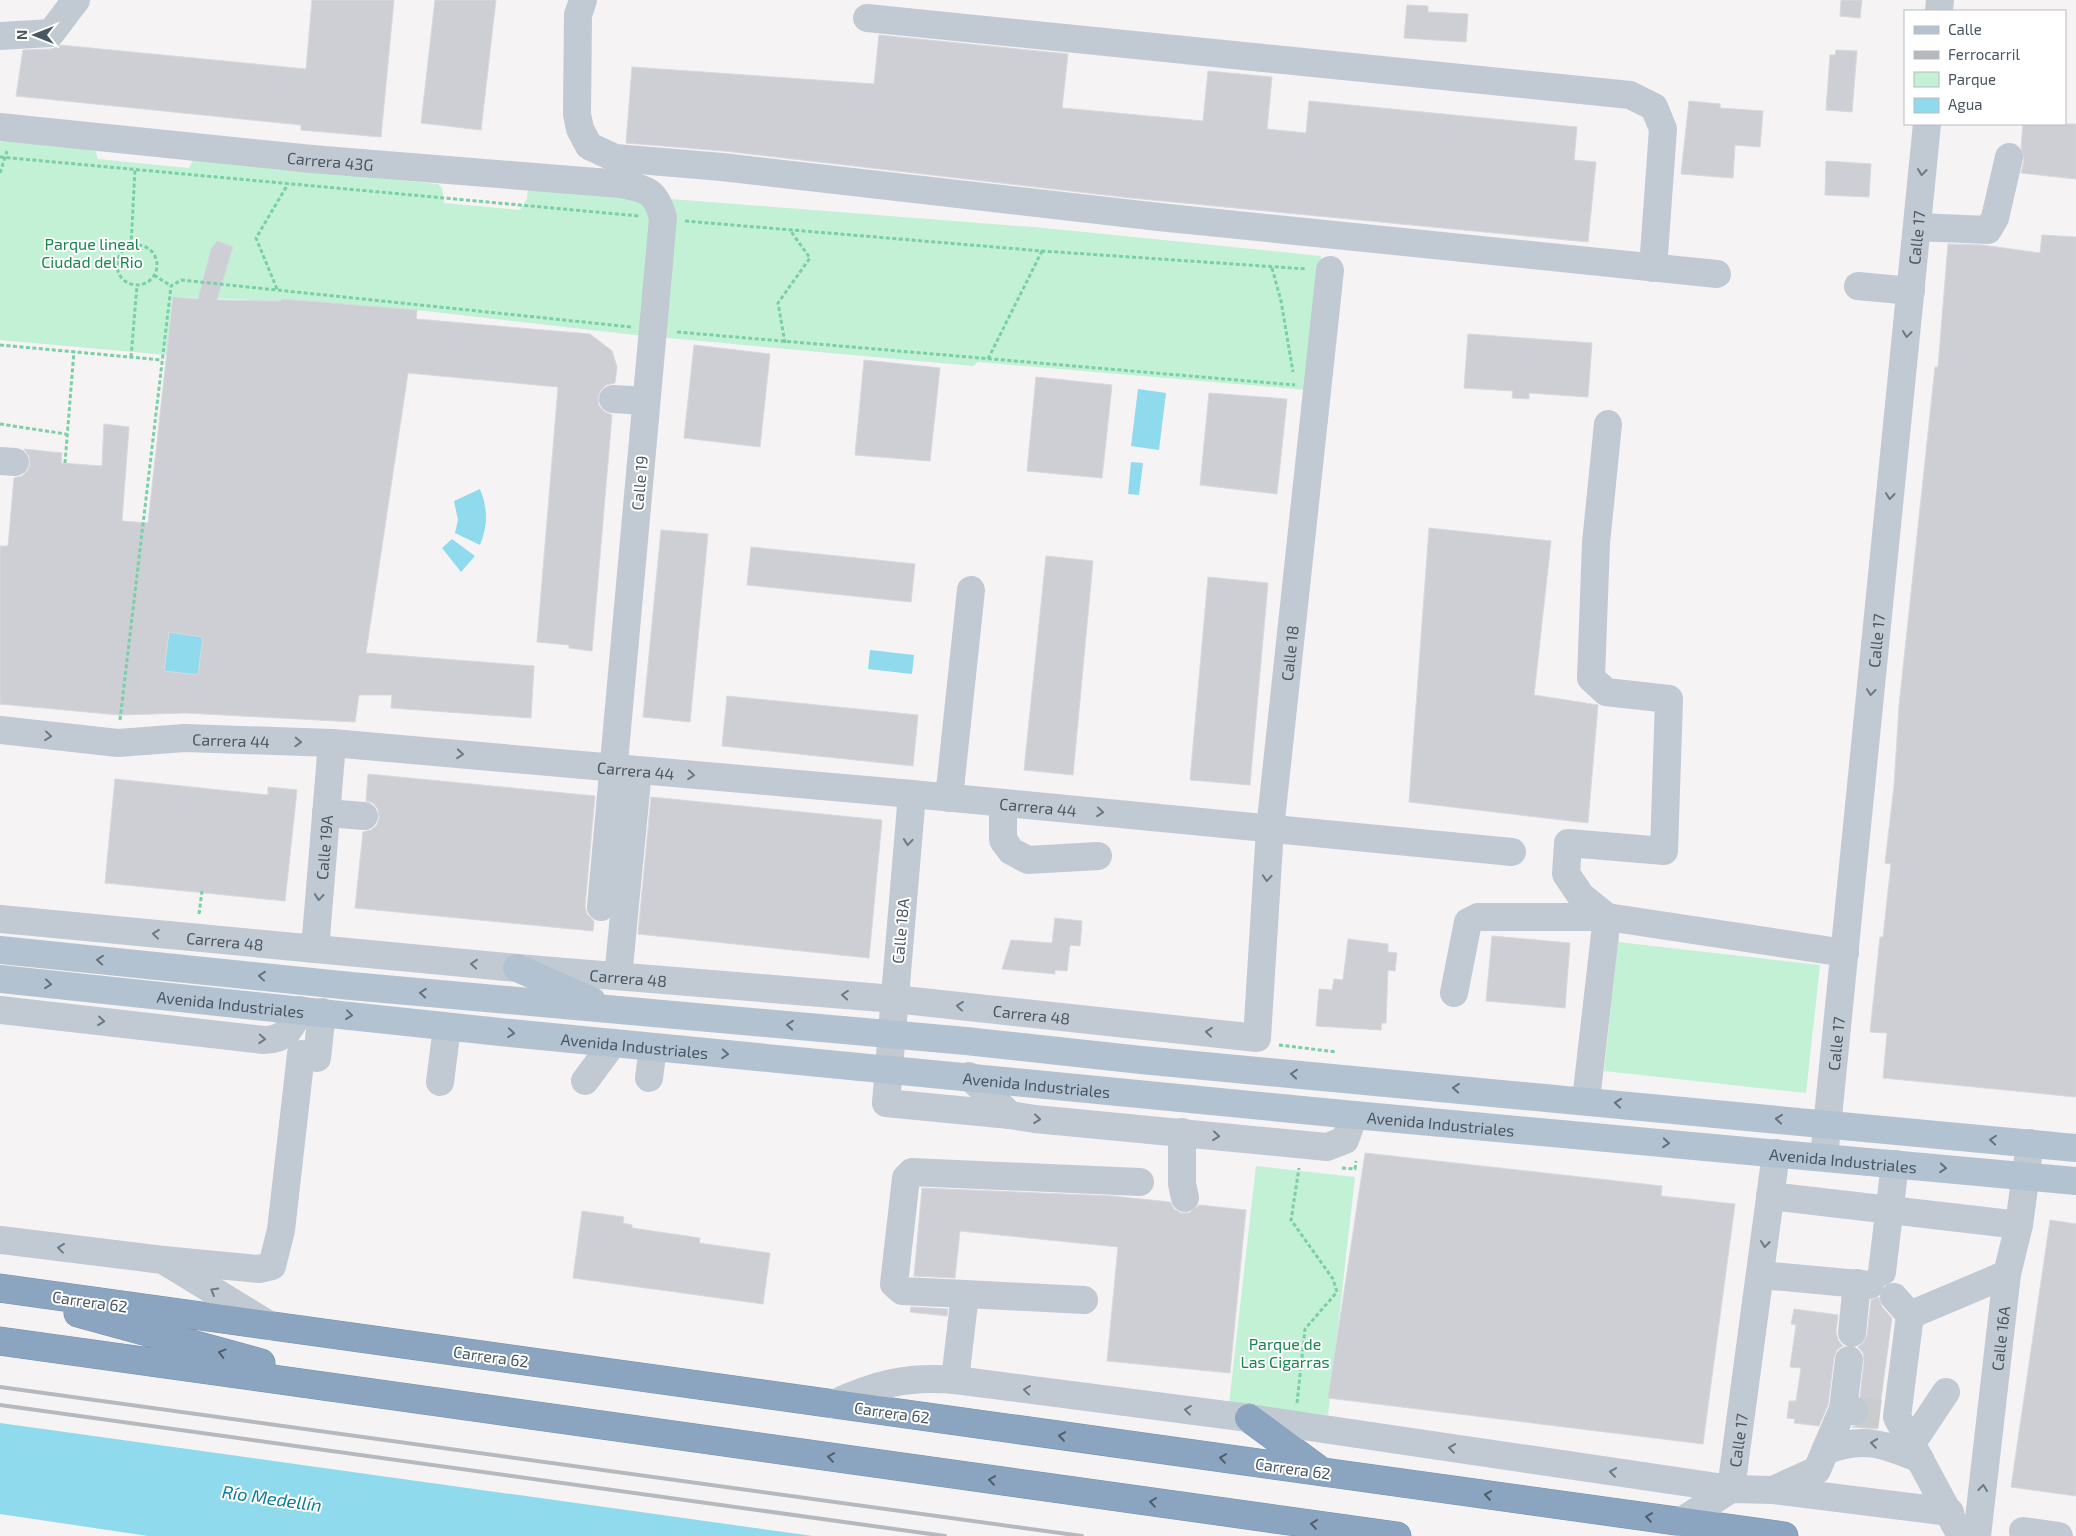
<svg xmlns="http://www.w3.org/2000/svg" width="2076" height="1536" viewBox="0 0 2076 1536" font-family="'Exo 2',sans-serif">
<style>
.green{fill:#c3f1d5}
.water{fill:#90daee}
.building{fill:#cdcfd5;stroke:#d7d9de;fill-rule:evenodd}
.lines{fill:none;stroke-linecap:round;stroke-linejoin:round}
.minor-tunnel{stroke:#caccce;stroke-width:28;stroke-dasharray:28 14;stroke-linecap:butt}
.highway-casing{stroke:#7690ad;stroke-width:29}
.path{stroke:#7ad0a6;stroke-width:3;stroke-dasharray:4 2.5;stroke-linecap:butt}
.minor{stroke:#c1cad2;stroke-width:28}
.major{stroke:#b3c2d1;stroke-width:28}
.highway{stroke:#8ba5c1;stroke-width:28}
.rail{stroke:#b5b8bd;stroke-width:4}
.oneway{stroke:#6e7983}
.oneway2{stroke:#64717d}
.oneway3{stroke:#505e6b}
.labels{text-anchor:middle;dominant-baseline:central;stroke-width:4;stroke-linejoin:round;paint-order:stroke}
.street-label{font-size:16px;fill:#4a5661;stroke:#fff}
.park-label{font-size:16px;fill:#17864f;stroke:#fff}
.water-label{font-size:18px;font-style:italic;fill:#0c7c9b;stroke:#fff}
</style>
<rect width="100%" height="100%" fill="#f5f3f3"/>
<path class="green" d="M3 141 95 150 98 159 189 168 193 160 438 184 442 188 444 203 520 210 527 199 528 188 1045 228 1321 256 1307 390 978 362 973 366 635 335 417 310 282 299 281 301 173 297 167 355 0 340V142Z
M1618 942 1820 965 1806 1093 1604 1071Z
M1256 1166 1355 1177 1328 1415 1229 1404Z"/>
<path class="water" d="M1138 389 1166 393 1159 450 1131 446Z
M1131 462 1143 463 1139 495 1128 494Z
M480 489C488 509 488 525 480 545L455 533 458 520 454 501Z
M452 539 475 556 461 572 442 548Z
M169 632 203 637 198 675 164 671Z
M870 650 914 655 912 674 868 669Z
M0 1423 813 1536H148L0 1514Z"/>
<path class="building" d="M312 0H394L381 137 301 130V125L16 96 23 50 52 49 60 45 306 69Z
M435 0H496L481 130 421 123Z
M1841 0H1862L1860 18 1840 16Z
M1407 5 1428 6V12L1468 14 1466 42 1404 38Z
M879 35 1068 54 1062 108 1203 121 1208 71 1272 77 1267 129 1306 133 1309 101 1577 127 1574 160 1596 162 1588 242 1131 198 724 151 626 143 632 67 874 84Z
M1836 50 1857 51 1852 112 1826 110 1830 55H1835Z
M1689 101 1720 104V108L1763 111 1760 147 1735 145 1733 178 1681 174Z
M2023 124H2076V179L2021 173 2024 160 2021 147Z
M1826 161 1871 164 1869 197 1825 195Z
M2042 235 2076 237V1097L1883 1078 1887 1033 1870 1032 1880 937H1883L1891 864 1885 863 1894 786 1899 706 1935 367H1938L1948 244 1982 245 2040 253Z
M217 241 233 247 217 300 281 301 282 299 417 310 416 319 590 334 612 351 617 367 615 383 606 385 600 391 598 398 599 406 605 412 612 415 592 651 569 648V645L537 642 558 387 408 373 366 653 534 666 531 718 391 708 392 695H359L355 722 185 713 119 715 0 704V546H8L14 478 22 476 28 470 30 464 29 456 24 449 62 453 61 463 102 466 104 424 129 427 122 521 148 523 173 297 198 299 211 249ZM169 632 203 637 198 675 164 671Z
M1468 334 1592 343 1588 397 1529 393V399L1512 398 1513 391 1464 388Z
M694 345 770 354 760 447 684 438Z
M864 360 940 368 930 461 855 455Z
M1036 377 1112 385 1102 478 1027 471Z
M1209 393 1287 399 1277 494 1200 485Z
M1429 528 1551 541 1534 695 1598 705 1588 823 1409 802Z
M661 530 708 534 690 722 643 717Z
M751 547 915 564 911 602 747 585Z
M1046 556 1093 561 1073 775 1024 770Z
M1208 577 1268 583 1250 785 1190 780Z
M727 696 918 715 913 766 722 746Z
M368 774 595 796 585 906 587 914 594 921 593 931 355 908 363 832 371 830 377 825 379 818 378 809 373 803 366 801Z
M115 779 268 795V787L297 790 285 901 105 883Z
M651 797 882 820 869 958 638 934Z
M1055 918 1082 921 1080 946 1070 945 1067 971 1055 970V974L1002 969 1011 940 1052 943Z
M1492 936 1570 943 1565 1008 1486 1001Z
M1348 939 1388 944V952L1397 953 1395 971 1388 970 1386 1023H1382L1381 1030 1316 1026 1319 989 1332 990 1334 979 1343 980Z
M1365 1153 1662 1186 1661 1196 1735 1204 1703 1444 1328 1398Z
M922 1188 1112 1196 1170 1202 1174 1209 1181 1213H1189L1199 1205 1246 1210 1230 1373 1107 1361 1118 1247 960 1231 955 1278 914 1276Z
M582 1211 624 1217 623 1223 632 1225V1228L700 1238 699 1243 770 1253 763 1304 573 1278Z
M2050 1220 2076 1224V1496L2011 1487Z
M1879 1297 1882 1307 1892 1318 1877 1429 1852 1427 1866 1421 1869 1414 1868 1405 1860 1397 1864 1361 1863 1353 1858 1347 1864 1342 1867 1335 1871 1300Z
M911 1307 948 1309 947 1316 910 1312Z
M1794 1309 1838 1315 1836 1332 1838 1340 1843 1346 1837 1350 1834 1358 1828 1405 1819 1426 1794 1423 1795 1419 1787 1418 1789 1401H1796L1801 1368 1790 1367 1796 1325 1791 1324Z"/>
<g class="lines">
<path class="minor-tunnel" d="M1854 1411 1880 1414"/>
<defs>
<path id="highway" d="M0 1288 1784 1536
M78 1313 261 1363
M0 1341 1397 1536
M1249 1418 1318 1469"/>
</defs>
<use href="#highway" class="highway-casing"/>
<path class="path" d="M0 157 639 216
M0 173 7 151
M685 221 1042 251 1307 269
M117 265a20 20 0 1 1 40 0a20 20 0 1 1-40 0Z
M131 246 135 169
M1272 268 1281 301 1293 372
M154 275 171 286
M277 289 256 238 288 184
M677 332 1295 385
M785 343 778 303 810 258 790 230
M0 345 162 360
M131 357 137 285
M988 359 1042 251
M0 424 66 434
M65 463 74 351
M120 720 171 286 181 280 631 327
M199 914 202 891
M1279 1045 1337 1052
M1342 1168 1355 1169 1356 1161
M1297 1403 1305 1329 1337 1292 1333 1279 1291 1220 1299 1168"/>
<g class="minor">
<path d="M583 0 578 15 577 114 580 129 589 146 615 158 722 167 1159 217 1717 274"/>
<path d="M1939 11 1940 0"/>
<path d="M867 18 1630 95 1654 107 1663 129 1653 268"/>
<path d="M0 36 51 33 76 0"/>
<path id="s1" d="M0 127 312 159 621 184C647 189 656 191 663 218L601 907"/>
<path d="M1917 227 1988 230 1995 218 2009 157"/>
<path d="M1858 286 1911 291"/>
<path d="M613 399 646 401"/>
<path d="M1608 424 1596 543 1591 678 1606 692 1669 699 1664 851 1568 843 1566 874 1581 896 1607 917 1845 953"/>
<path d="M0 461 15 462"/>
<path id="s2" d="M0 730 118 743 185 738 332 743 912 794 1512 852"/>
<path d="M912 794 886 1103 1010 1115"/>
<path d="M949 798 971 590"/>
<path d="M1003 803V840L1011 851 1028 860 1098 856"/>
<path d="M326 813 364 816"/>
<path id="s3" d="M0 919 517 968 894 999 1257 1038 1270 829 1330 270"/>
<path id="s4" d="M315 949 332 743"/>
<path d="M619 967 638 770"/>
<path d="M1454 993 1468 922 1478 917H1607L1586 1100"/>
<path d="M0 1010 264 1040C286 1040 291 1028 300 1010"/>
<path d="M317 1058 322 1012"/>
<path d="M969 1076 1010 1115 1035 1119 1327 1147 1345 1140 1354 1115"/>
<path d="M649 1078 653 1047"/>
<path d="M585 1081 613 1043"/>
<path d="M440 1082 447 1027"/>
<path d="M1182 1132V1184L1185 1198"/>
<path id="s5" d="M1824 1157 1927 124"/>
<path d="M1770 1196 2019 1225"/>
<path d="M0 1240 163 1260 271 1326"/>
<path d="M163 1260 259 1269 272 1266 281 1230 301 1054"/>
<path d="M1882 1272 1895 1164"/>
<path d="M1761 1275 1870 1285"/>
<path d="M965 1294 902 1291 894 1284 906 1178 912 1172 1140 1182"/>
<path d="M1894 1297 1910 1315 1897 1417 1961 1536"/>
<path d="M1910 1315 2007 1274"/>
<path d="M1852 1333 1857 1283"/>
<path d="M955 1380 965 1294 1084 1300"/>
<path d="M833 1404C876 1384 907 1376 955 1380L1249 1418 1731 1489 1773 1490 1817 1470 1843 1409 1854 1411"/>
<path d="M1843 1409 1849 1360"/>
<path d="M1912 1443 1946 1392"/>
<path d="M1825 1451C1863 1436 1883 1444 1920 1459"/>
<path d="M1773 1490 1950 1512"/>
<path id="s6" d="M1680 1522 1731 1489 1776 1153"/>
<path d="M2023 1531 2059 1536"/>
<path id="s7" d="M1977 1536 2007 1274 2019 1225 2030 1143"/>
</g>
<g class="major">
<path d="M0 950 351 986 966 1041 1141 1060 2076 1148"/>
<path d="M517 968 592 1001"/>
<path id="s8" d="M0 979 510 1033 1354 1115 2076 1181"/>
</g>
<use href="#highway" class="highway"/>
<path class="rail" d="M0 1387 1082 1536
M0 1405 945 1536"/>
</g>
<defs><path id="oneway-chevron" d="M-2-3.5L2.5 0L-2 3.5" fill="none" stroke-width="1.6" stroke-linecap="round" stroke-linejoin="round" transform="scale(1.25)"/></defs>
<g class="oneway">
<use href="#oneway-chevron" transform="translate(1922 172) rotate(96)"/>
<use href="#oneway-chevron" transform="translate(1907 334) rotate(96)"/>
<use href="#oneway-chevron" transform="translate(1890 496) rotate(96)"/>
<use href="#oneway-chevron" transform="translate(1871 692) rotate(96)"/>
<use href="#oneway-chevron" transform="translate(48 736) rotate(6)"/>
<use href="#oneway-chevron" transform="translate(298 742) rotate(2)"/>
<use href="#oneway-chevron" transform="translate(460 754) rotate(5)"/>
<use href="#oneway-chevron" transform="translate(691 775) rotate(5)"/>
<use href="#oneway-chevron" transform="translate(1100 812) rotate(6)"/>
<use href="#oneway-chevron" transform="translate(908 842) rotate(95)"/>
<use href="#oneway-chevron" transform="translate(1267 878) rotate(94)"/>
<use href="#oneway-chevron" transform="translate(319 897) rotate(95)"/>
<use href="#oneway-chevron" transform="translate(156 934) rotate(-174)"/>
<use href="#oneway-chevron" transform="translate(474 964) rotate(-175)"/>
<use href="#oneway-chevron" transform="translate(845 995) rotate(-175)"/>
<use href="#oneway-chevron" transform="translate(960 1006) rotate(-174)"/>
<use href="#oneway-chevron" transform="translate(101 1021) rotate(6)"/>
<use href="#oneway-chevron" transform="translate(1209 1032) rotate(-174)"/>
<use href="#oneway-chevron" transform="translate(262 1039) rotate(4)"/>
<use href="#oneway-chevron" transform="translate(1037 1119) rotate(6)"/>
<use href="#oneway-chevron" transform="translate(1216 1136) rotate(6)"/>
<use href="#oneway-chevron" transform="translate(1765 1244) rotate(97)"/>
<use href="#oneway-chevron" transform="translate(61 1248) rotate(-173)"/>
<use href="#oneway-chevron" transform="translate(214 1291) rotate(-149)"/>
<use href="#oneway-chevron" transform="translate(1027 1390) rotate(-173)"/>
<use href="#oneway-chevron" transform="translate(1188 1410) rotate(-173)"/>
<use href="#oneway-chevron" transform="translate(1874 1443) rotate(-171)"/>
<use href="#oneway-chevron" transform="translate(1452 1448) rotate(-172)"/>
<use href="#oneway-chevron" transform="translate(1613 1472) rotate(-172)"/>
<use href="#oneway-chevron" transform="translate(1983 1488) rotate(-83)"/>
</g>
<g class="oneway2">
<use href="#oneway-chevron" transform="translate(100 960) rotate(-175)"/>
<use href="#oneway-chevron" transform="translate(262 976) rotate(-174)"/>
<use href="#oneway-chevron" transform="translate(48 984) rotate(6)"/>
<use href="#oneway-chevron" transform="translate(423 993) rotate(-175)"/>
<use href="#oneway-chevron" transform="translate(349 1015) rotate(7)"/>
<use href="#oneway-chevron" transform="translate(790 1025) rotate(-175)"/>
<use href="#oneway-chevron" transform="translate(511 1033) rotate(6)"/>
<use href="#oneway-chevron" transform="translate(725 1054) rotate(5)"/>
<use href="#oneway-chevron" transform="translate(1294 1074) rotate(-175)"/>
<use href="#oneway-chevron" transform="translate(1456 1088) rotate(-175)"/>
<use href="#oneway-chevron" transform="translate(1618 1103) rotate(-174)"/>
<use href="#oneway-chevron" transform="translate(1779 1119) rotate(-174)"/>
<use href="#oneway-chevron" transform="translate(1993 1140) rotate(-175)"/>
<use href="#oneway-chevron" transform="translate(1666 1143) rotate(5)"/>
<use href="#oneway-chevron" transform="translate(1943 1168) rotate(5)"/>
</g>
<g class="oneway3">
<use href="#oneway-chevron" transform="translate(222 1353) rotate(-165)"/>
<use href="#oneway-chevron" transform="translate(1062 1436) rotate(-172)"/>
<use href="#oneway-chevron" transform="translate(831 1457) rotate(-172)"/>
<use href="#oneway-chevron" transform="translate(1223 1458) rotate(-172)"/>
<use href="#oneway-chevron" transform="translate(992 1480) rotate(-172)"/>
<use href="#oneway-chevron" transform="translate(1488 1495) rotate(-172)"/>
<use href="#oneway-chevron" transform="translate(1153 1502) rotate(-172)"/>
<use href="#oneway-chevron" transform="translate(1649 1517) rotate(-172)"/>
<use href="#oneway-chevron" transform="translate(1314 1524) rotate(-172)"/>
</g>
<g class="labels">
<g class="street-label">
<text stroke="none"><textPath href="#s1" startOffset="332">Carrera 43G</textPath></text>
<text stroke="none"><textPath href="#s5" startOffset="924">Calle 17</textPath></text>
<text transform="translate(639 483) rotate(-85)">Calle 19</text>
<text stroke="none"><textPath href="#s5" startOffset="519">Calle 17</textPath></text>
<text stroke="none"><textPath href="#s3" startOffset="1649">Calle 18</textPath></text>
<text stroke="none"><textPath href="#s2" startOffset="232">Carrera 44</textPath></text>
<text stroke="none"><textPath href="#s2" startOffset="638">Carrera 44</textPath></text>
<text stroke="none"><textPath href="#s2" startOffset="1042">Carrera 44</textPath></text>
<text stroke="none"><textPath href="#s4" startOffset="102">Calle 19A</textPath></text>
<text transform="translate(900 931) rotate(-85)">Calle 18A</text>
<text stroke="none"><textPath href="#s3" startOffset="226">Carrera 48</textPath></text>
<text stroke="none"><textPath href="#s3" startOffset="631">Carrera 48</textPath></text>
<text stroke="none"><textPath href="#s8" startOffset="232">Avenida Industriales</textPath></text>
<text stroke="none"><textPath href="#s3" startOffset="1036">Carrera 48</textPath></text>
<text stroke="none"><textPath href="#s5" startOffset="114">Calle 17</textPath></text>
<text stroke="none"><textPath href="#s8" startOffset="638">Avenida Industriales</textPath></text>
<text stroke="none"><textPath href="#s8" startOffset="1042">Avenida Industriales</textPath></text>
<text stroke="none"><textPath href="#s8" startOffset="1448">Avenida Industriales</textPath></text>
<text stroke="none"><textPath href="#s8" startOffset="1852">Avenida Industriales</textPath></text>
<text transform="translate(90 1301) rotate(8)">Carrera 62</text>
<text stroke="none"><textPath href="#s7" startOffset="199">Calle 16A</textPath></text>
<text transform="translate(491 1356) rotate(8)">Carrera 62</text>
<text transform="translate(892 1412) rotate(8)">Carrera 62</text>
<text stroke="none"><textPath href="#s6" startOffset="110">Calle 17</textPath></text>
<text transform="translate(1293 1468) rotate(8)">Carrera 62</text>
</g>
<g class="park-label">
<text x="92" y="243">Parque lineal<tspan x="92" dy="18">Ciudad del Rio</tspan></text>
<text x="1285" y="1343">Parque de<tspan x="1285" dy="18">Las Cigarras</tspan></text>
</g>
<g class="water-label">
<text transform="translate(272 1498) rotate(8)">Río Medellín</text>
</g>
</g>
<rect x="1904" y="10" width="162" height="115" fill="#ffffff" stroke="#b7bbc0"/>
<rect x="1914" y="26" width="25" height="8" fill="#b3c2d1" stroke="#b7bbc0"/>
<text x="1948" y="35" font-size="15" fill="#4a5661">Calle</text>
<rect x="1914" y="51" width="25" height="8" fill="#b5b8bd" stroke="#b7bbc0"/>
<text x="1948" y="60" font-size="15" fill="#4a5661">Ferrocarril</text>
<rect x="1914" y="72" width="25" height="15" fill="#c3f1d5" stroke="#b7bbc0"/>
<text x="1948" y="85" font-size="15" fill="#4a5661">Parque</text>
<rect x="1914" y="98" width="25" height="15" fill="#90daee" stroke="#b7bbc0"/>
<text x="1948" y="110" font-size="15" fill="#4a5661">Agua</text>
<g transform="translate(35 35) rotate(270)" stroke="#ffffff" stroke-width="4" paint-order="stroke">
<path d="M0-4L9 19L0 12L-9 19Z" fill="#4a5661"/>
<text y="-8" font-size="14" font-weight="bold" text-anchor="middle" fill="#4a5661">N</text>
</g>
</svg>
